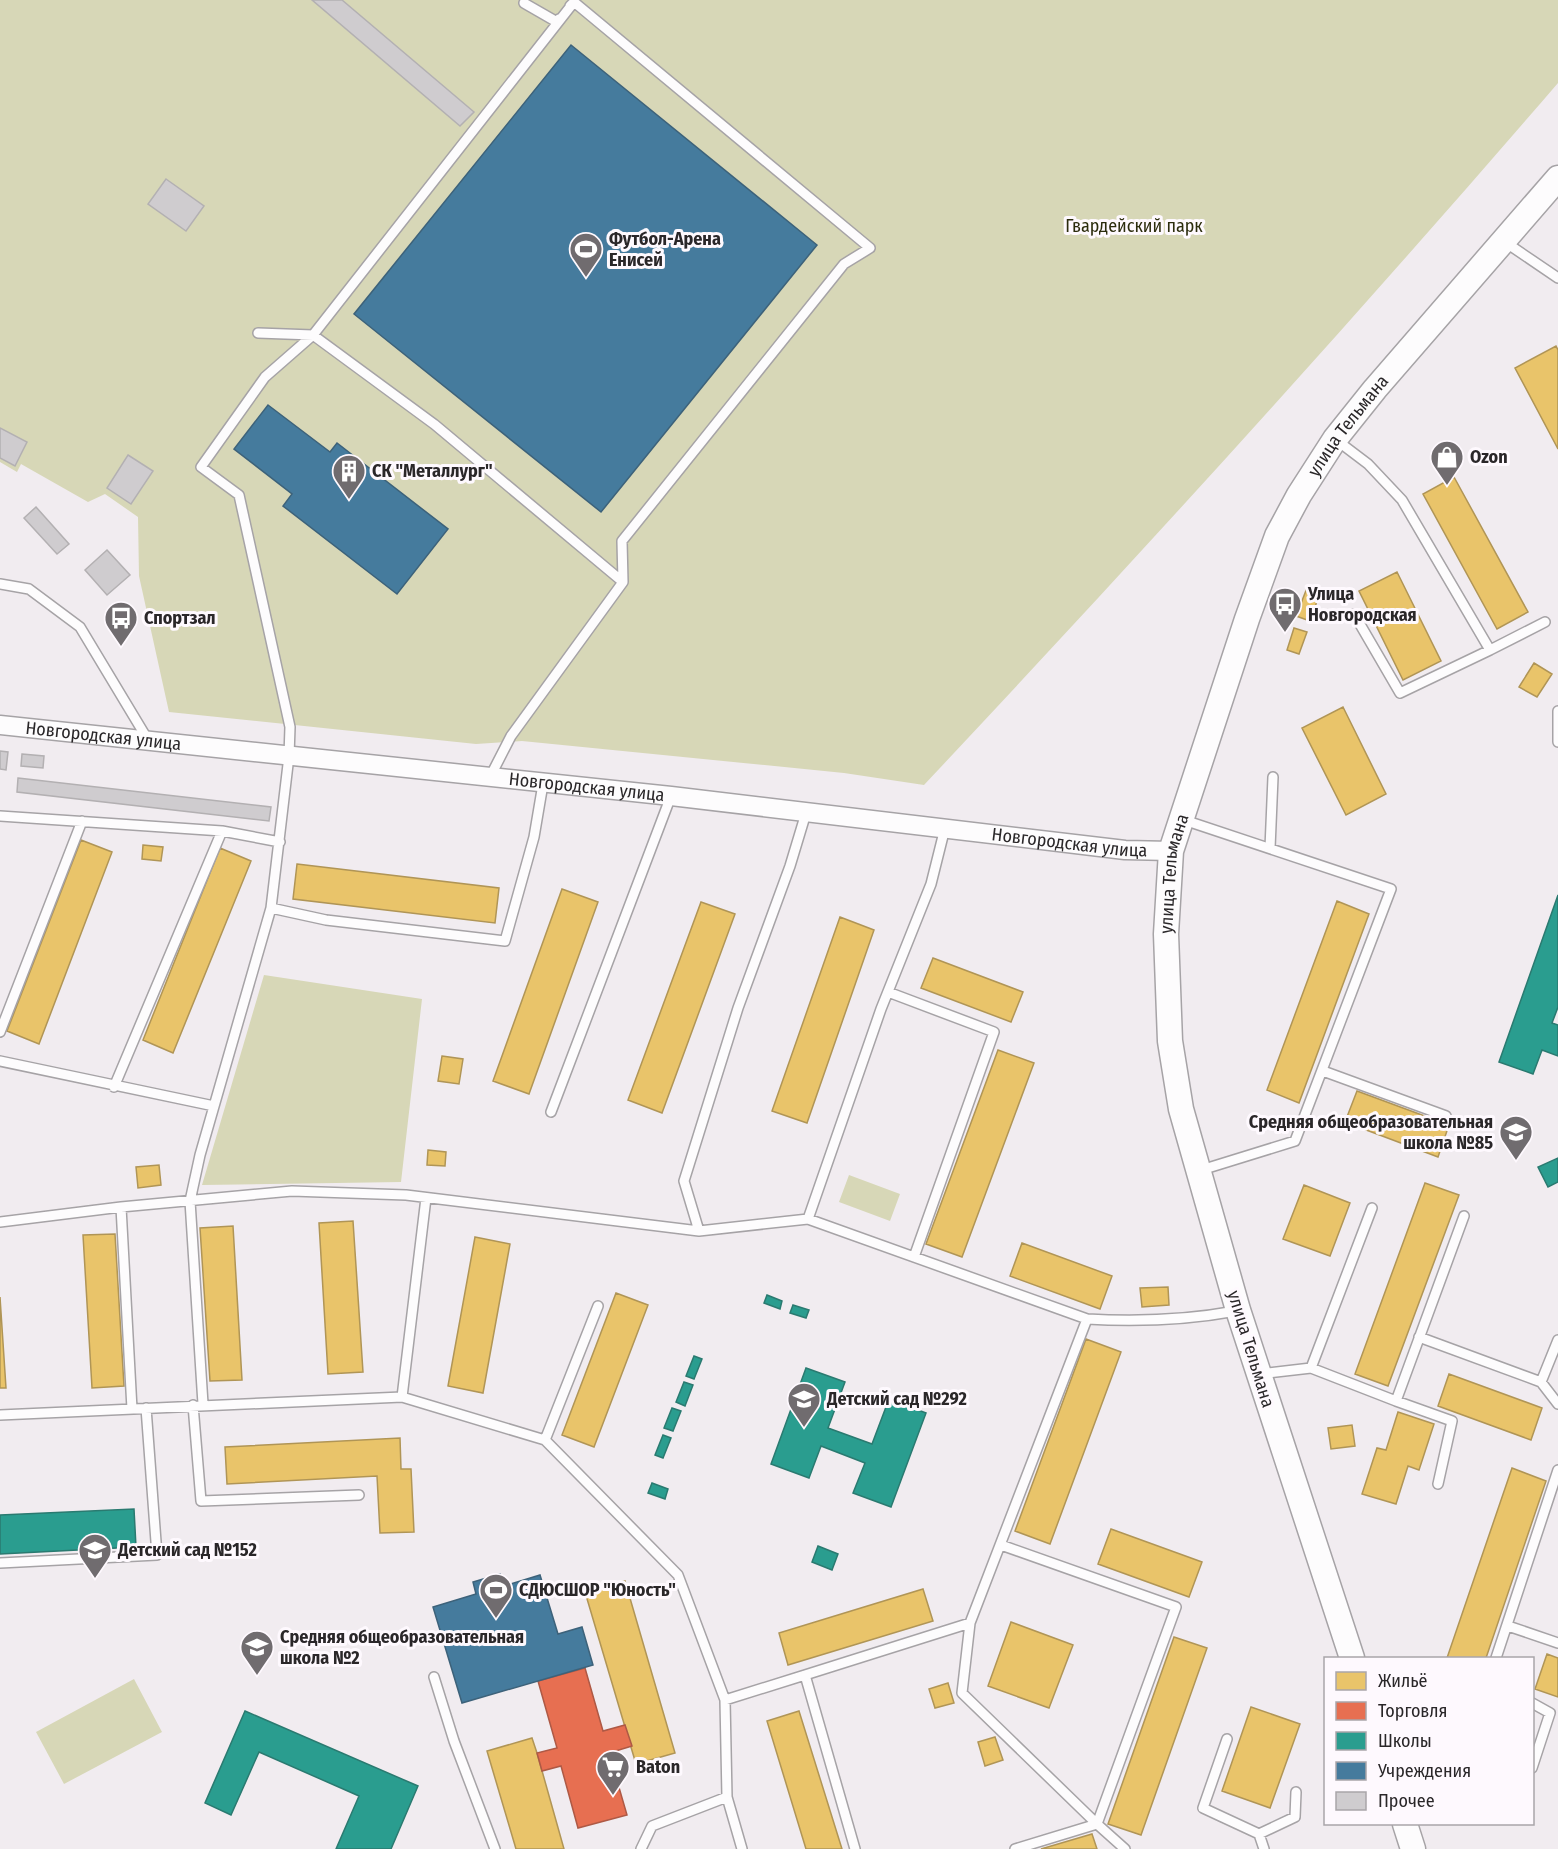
<svg xmlns="http://www.w3.org/2000/svg" width="1558" height="1849" viewBox="0 0 1558 1849" font-family="'Fira Sans Condensed',sans-serif">
<style>
.green{fill:#d7d7b7}
.homes{fill:#e9c46a;stroke:#b09556;stroke-width:1.5}
.shops{fill:#e76f51;stroke:#ae5945;stroke-width:1.5}
.schools{fill:#2a9d8f;stroke:#2a7a70;stroke-width:1.5}
.public{fill:#457b9d;stroke:#3d627a;stroke-width:1.5}
.building{fill:#cfcccf;stroke:#b3b0b2;stroke-width:1.5}
.lines{fill:none;stroke-linecap:round;stroke-linejoin:round}
.service-casing{stroke:#a6a3a6;stroke-width:12}
.minor-casing{stroke:#a6a3a6;stroke-width:21}
.secondary-casing{stroke:#a6a3a6;stroke-width:27}
.service{stroke:#fdfcfd;stroke-width:9}
.minor{stroke:#fdfcfd;stroke-width:18}
.secondary{stroke:#fdfcfd;stroke-width:24}
.labels{text-anchor:middle;dominant-baseline:central;stroke-width:6;stroke-linejoin:round;paint-order:stroke}
.park-label{font-size:18px;fill:#2b2c0c;stroke:#fef9fe}
.poi-label{font-size:18px;font-weight:bold;fill:#2a2729;stroke:#fef9fe;text-anchor:start}
.street-label{font-size:18px;fill:#2a2729;stroke:#fef9fe}
</style>
<rect width="100%" height="100%" fill="#f1ecf0"/>
<path class="green" d="M0 0H1558V83C1352 322 1140 555 924 785L844 773 522 741 476 744 169 712 139 576 138 517 105 494 88 502 21 464 17 472 0 462Z
M264 975 422 999 401 1182 202 1185Z
M849 1175 900 1194 890 1221 839 1202Z
M134 1679 162 1732 64 1784 36 1732Z"/>
<path class="homes" d="M1556 346 1558 350V449L1515 368Z
M1454 477 1528 612 1497 629 1423 494Z
M1397 572 1441 661 1403 680 1359 591Z
M1307 588 1320 593 1310 621 1296 616Z
M1294 628 1307 632 1299 654 1287 650Z
M1534 663 1552 674 1537 697 1519 687Z
M1343 707 1386 794 1346 815 1302 728Z
M81 840 112 852 39 1044 7 1031Z
M143 845 163 847 161 861 142 859Z
M220 848 251 861 173 1053 143 1040Z
M297 864 499 888 495 923 293 899Z
M562 889 598 902 529 1094 493 1081Z
M1337 901 1369 914 1299 1103 1267 1090Z
M701 902 735 914 662 1113 628 1100Z
M840 917 874 930 807 1123 772 1111Z
M933 958 1023 992 1011 1022 921 988Z
M998 1050 1034 1063 962 1257 926 1244Z
M442 1056 463 1059 459 1084 438 1081Z
M1357 1091 1449 1125 1438 1157 1345 1122Z
M428 1150 446 1152 445 1166 427 1165Z
M159 1165 161 1185 138 1188 136 1167Z
M1425 1183 1459 1195 1388 1386 1355 1374Z
M1304 1185 1350 1203 1330 1256 1283 1239Z
M353 1221 363 1372 328 1374 319 1223Z
M233 1226 242 1380 210 1381 200 1228Z
M115 1234 124 1386 92 1388 83 1235Z
M475 1237 510 1244 483 1393 448 1386Z
M1022 1243 1112 1276 1100 1309 1010 1276Z
M1168 1287 1169 1305 1142 1307 1140 1288Z
M616 1293 648 1305 594 1447 562 1435Z
M0 1297 6 1388H0Z
M1086 1339 1121 1352 1050 1544 1015 1531Z
M1449 1374 1542 1408 1531 1440 1438 1406Z
M1398 1412 1434 1424 1419 1470 1408 1466 1396 1504 1362 1494 1377 1448 1386 1450Z
M1352 1425 1355 1446 1331 1449 1328 1428Z
M400 1438 401 1469H411L414 1532 380 1533 377 1476 227 1484 225 1447Z
M1512 1468 1546 1481 1486 1658H1447Z
M1111 1529 1202 1562 1189 1597 1098 1564Z
M625 1581 675 1753 636 1764 585 1592Z
M923 1589 933 1621 788 1665 779 1633Z
M1011 1622 1073 1645 1049 1708 988 1686Z
M1174 1637 1207 1648 1141 1835 1108 1824Z
M1547 1654 1558 1658V1697L1535 1689Z
M948 1683 954 1703 935 1708 929 1689Z
M1251 1707 1300 1724 1270 1808 1222 1791Z
M799 1711 842 1849H806L767 1721Z
M995 1737 1003 1760 985 1766 978 1742Z
M532 1738 537 1753 564 1849H516L487 1751Z
M1092 1834 1097 1849H1041Z"/>
<path class="shops" d="M585 1668 603 1731 625 1725 632 1746 609 1753 627 1815 578 1828 561 1766 542 1771 537 1753 557 1748 538 1681Z"/>
<path class="schools" d="M1558 895V1007L1552 1023 1558 1025V1056L1542 1050 1533 1074 1499 1062Z
M1558 1158V1182L1548 1187 1538 1167Z
M767 1295 782 1301 780 1309 764 1303Z
M793 1305 809 1310 806 1318 790 1313Z
M694 1356 702 1359 694 1379 686 1376Z
M806 1368 845 1382 828 1428 872 1444 889 1399 926 1413 891 1507 853 1493 865 1463 821 1446 809 1478 771 1464Z
M684 1382 693 1385 685 1406 676 1402Z
M672 1408 681 1411 673 1431 664 1428Z
M663 1435 671 1438 663 1458 655 1455Z
M652 1483 668 1489 665 1499 648 1493Z
M134 1509 136 1547 0 1554V1515Z
M818 1546 838 1554 832 1570 812 1562Z
M245 1711 418 1786 391 1849H336L359 1796 259 1752 231 1815 205 1803Z"/>
<path class="public" d="M571 45 817 245 601 512 354 314Z
M268 405 330 452 337 443 448 529 397 594 283 506 292 494 234 449Z
M500 1574 504 1586 540 1575 558 1634 582 1627 593 1665 462 1703 433 1607 476 1594 473 1582Z"/>
<path class="building" d="M312 0H342L474 112 460 126Z
M166 179 204 206 186 231 148 204Z
M0 428 27 442 15 466 0 458Z
M128 455 153 471 131 504 107 488Z
M36 507 69 544 57 554 24 518Z
M107 550 130 575 107 595 85 570Z
M0 751 8 752 6 770 0 769Z
M22 754 44 756 43 768 21 766Z
M18 778 271 807 269 821 17 792Z"/>
<g class="lines">
<defs>
<path id="service" d="M524 3 557 22 559 19
M1505 242 1558 278
M258 333 313 335 434 424 623 582
M1335 439 1368 464 1402 500 1490 650 1545 622
M0 584 29 589 80 627 148 740
M1354 614 1400 693 1490 650
M1558 711V742
M490 777 511 736 623 582 622 541 844 264 870 248 574 2 570 6
M0 816 222 831 280 842
M1181 819 1391 889 1295 1141 1198 1171
M1270 848 1273 777
M271 908 326 920 505 941 534 837 543 784
M888 992 994 1032 914 1257
M0 1032 82 821
M0 1061 214 1106
M1323 1071 1446 1116
M114 1087 222 831
M551 1112 671 796
M121 1207 132 1409
M808 1219 881 1009 931 884 945 828
M0 1222 121 1207 292 1191 406 1195 699 1231 808 1219 1087 1319C1138 1322 1187 1320 1236 1311
M699 1231 684 1181 738 1008 790 866 806 813
M1419 1337 1541 1382 1558 1404
M1311 1368 1372 1208
M1260 1374 1311 1368 1396 1401 1464 1216
M1541 1382 1558 1340
M402 1397 426 1198
M1396 1401 1452 1421 1438 1484
M203 1404 190 1201 200 1155 271 908 289 756 290 727 239 495 201 467 265 377 313 335 574 2
M193 1405 201 1501 359 1495
M0 1415 402 1397 545 1440 678 1575 725 1700 727 1797 742 1849
M545 1440 598 1306
M1001 1545 1176 1607 1097 1824 962 1693 970 1623 1087 1319
M0 1563 157 1555 146 1408
M1508 1626 1558 1643
M1496 1658 1558 1470
M434 1677 454 1741 495 1849
M725 1700 805 1675
M1532 1703 1550 1713 1532 1768
M1227 1739 1203 1808 1259 1834 1264 1849
M1259 1834 1295 1817 1296 1792
M641 1849 652 1826 727 1797
M855 1849 805 1675 970 1623
M1015 1849 1097 1824 1125 1849"/>
<g id="minor">
<path id="s1" d="M0 725 671 796 1125 850 1171 851"/>
</g>
<g id="secondary">
<path id="s2" d="M1352 1658 1238 1310 1181 1109 1170 1041 1166 934 1171 851 1247 619 1277 536 1299 495 1335 439 1375 389 1558 178"/>
<path d="M1405 1824 1413 1849"/>
</g>
</defs>
<use href="#service" class="service-casing"/>
<use href="#minor" class="minor-casing"/>
<use href="#secondary" class="secondary-casing"/>
<use href="#service" class="service"/>
<use href="#minor" class="minor"/>
<use href="#secondary" class="secondary"/>
</g>
<defs>
<symbol id="stadium-pin" viewBox="-11 -11 22 30"><path d="M0 17L-7.5 6A9.5 9.5 0 1 1 7.5 6Z" fill="#706c6f" stroke="#fef9fe"/><path d="M0-5a6.5 5 0 1 0 0 10a6.5 5 0 1 0 0-10ZM-3.5-1.8h7v3.6h-7Z" fill="#fff"/></symbol>
<symbol id="shop-pin" viewBox="-11 -11 22 30"><path d="M0 17L-7.5 6A9.5 9.5 0 1 1 7.5 6Z" fill="#706c6f" stroke="#fef9fe"/><path d="M-5-2.5h2.3a2.7 3.5 0 0 1 5.4 0H5L5.5 6h-11ZM-1.5-2.5h3a1.5 2.3 0 0 0-3 0Z" fill="#fff"/></symbol>
<symbol id="building-pin" viewBox="-11 -11 22 30"><path d="M0 17L-7.5 6A9.5 9.5 0 1 1 7.5 6Z" fill="#706c6f" stroke="#fef9fe"/><path d="M-4-6H4V6H1V3H-1V6H-4ZM-2.5-4.3h1.7v1.8h-1.7ZM.8-4.3h1.7v1.8H.8ZM-2.5-1h1.7V.8h-1.7ZM.8-1h1.7V.8H.8Z" fill="#fff"/></symbol>
<symbol id="bus-pin" viewBox="-11 -11 22 30"><path d="M0 17L-7.5 6A9.5 9.5 0 1 1 7.5 6Z" fill="#706c6f" stroke="#fef9fe"/><path d="M-5-6H5V4H4V6H2V4H-2V6H-4V4H-5ZM-3.5-4V0h7V-4ZM-3.5 1.2v1.5H-2V1.2ZM2 1.2v1.5H3.5V1.2Z" fill="#fff"/></symbol>
<symbol id="school-pin" viewBox="-11 -11 22 30"><path d="M0 17L-7.5 6A9.5 9.5 0 1 1 7.5 6Z" fill="#706c6f" stroke="#fef9fe"/><path d="M0-5L7-2L0 1L-7-2ZM-4 1L0 2.5L4 1V4Q0 6-4 4Z" fill="#fff"/></symbol>
<symbol id="supermarket-pin" viewBox="-11 -11 22 30"><path d="M0 17L-7.5 6A9.5 9.5 0 1 1 7.5 6Z" fill="#706c6f" stroke="#fef9fe"/><path d="M-6-5.5h2.5l.6 2H6L4.5 2H-2.5L-4.4-4H-6ZM-1.5 3.2a1.3 1.3 0 1 0 .1 0ZM3 3.2a1.3 1.3 0 1 0 .1 0Z" fill="#fff"/></symbol>
</defs>
<g fill-rule="evenodd">
<use href="#stadium-pin" x="567" y="230" width="38" height="52"/>
<use href="#shop-pin" x="1428" y="438" width="38" height="52"/>
<use href="#building-pin" x="330" y="452" width="38" height="52"/>
<use href="#bus-pin" x="1266" y="585" width="38" height="52"/>
<use href="#bus-pin" x="102" y="599" width="38" height="52"/>
<use href="#school-pin" x="1497" y="1113" width="38" height="52"/>
<use href="#school-pin" x="785" y="1380" width="38" height="52"/>
<use href="#school-pin" x="76" y="1531" width="38" height="52"/>
<use href="#stadium-pin" x="477" y="1571" width="38" height="52"/>
<use href="#school-pin" x="238" y="1628" width="38" height="52"/>
<use href="#supermarket-pin" x="594" y="1748" width="38" height="52"/>
</g>
<g class="labels">
<g class="park-label">
<text x="1134" y="226">Гвардейский парк</text>
</g>
<g class="poi-label">
<text x="609" y="239">Футбол-Арена<tspan x="609" dy="21">Енисей</tspan></text>
<text x="1470" y="457">Ozon</text>
<text x="372" y="471">СК "Металлург"</text>
<text x="1308" y="594">Улица<tspan x="1308" dy="21">Новгородская</tspan></text>
<text x="144" y="618">Спортзал</text>
<text x="1493" y="1122" text-anchor="end">Средняя общеобразовательная<tspan x="1493" dy="21">школа №85</tspan></text>
<text x="827" y="1399">Детский сад №292</text>
<text x="118" y="1550">Детский сад №152</text>
<text x="519" y="1590">СДЮСШОР "Юность"</text>
<text x="280" y="1637">Средняя общеобразовательная<tspan x="280" dy="21">школа №2</tspan></text>
<text x="636" y="1767">Baton</text>
</g>
<g class="street-label">
<text stroke="none"><textPath href="#s2" startOffset="1298">улица Тельмана</textPath></text>
<text stroke="none"><textPath href="#s1" startOffset="104">Новгородская улица</textPath></text>
<text stroke="none"><textPath href="#s1" startOffset="590">Новгородская улица</textPath></text>
<text stroke="none"><textPath href="#s1" startOffset="1076">Новгородская улица</textPath></text>
<text stroke="none"><textPath href="#s2" startOffset="812">улица Тельмана</textPath></text>
<text transform="translate(1251 1349) rotate(73)">улица Тельмана</text>
</g>
</g>
<rect x="1324" y="1657" width="210" height="168" fill="#fef9fe" stroke="#a9a5a9" stroke-width="1.5"/>
<rect x="1336" y="1672" width="30" height="18" fill="#e9c46a" stroke="#a9a5a9" stroke-width="1.5"/>
<text x="1378" y="1687" font-size="18" fill="#2a2729">Жильё</text>
<rect x="1336" y="1702" width="30" height="18" fill="#e76f51" stroke="#a9a5a9" stroke-width="1.5"/>
<text x="1378" y="1717" font-size="18" fill="#2a2729">Торговля</text>
<rect x="1336" y="1732" width="30" height="18" fill="#2a9d8f" stroke="#a9a5a9" stroke-width="1.5"/>
<text x="1378" y="1747" font-size="18" fill="#2a2729">Школы</text>
<rect x="1336" y="1762" width="30" height="18" fill="#457b9d" stroke="#a9a5a9" stroke-width="1.5"/>
<text x="1378" y="1777" font-size="18" fill="#2a2729">Учреждения</text>
<rect x="1336" y="1792" width="30" height="18" fill="#cfcccf" stroke="#a9a5a9" stroke-width="1.5"/>
<text x="1378" y="1807" font-size="18" fill="#2a2729">Прочее</text>
</svg>
